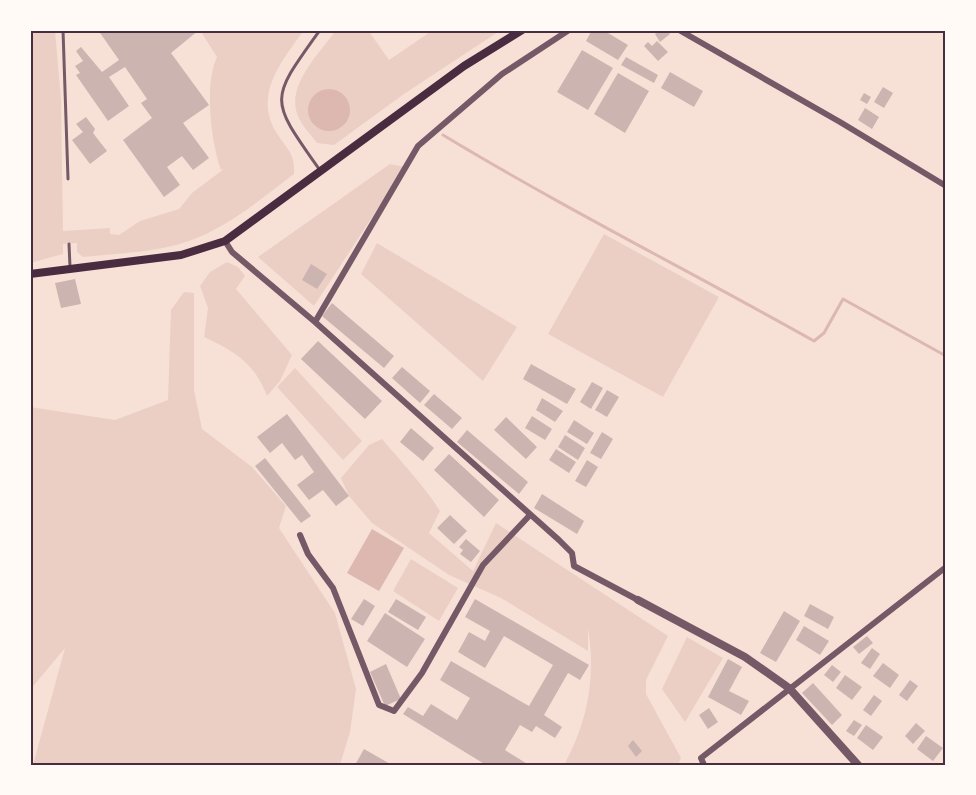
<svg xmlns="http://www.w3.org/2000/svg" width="976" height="795" viewBox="0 0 976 795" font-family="Overpass,sans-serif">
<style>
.green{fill:#ebcfc5}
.water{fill:#dcb8b0}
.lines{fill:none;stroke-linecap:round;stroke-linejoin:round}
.stream{stroke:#dcb8b0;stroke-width:3}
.building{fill:#ccb4b1}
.service{stroke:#755966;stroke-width:3}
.minor{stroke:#755966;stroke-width:6}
.tertiary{stroke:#755966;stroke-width:8}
.secondary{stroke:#4a2c40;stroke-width:8}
.neatline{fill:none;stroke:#4a2c40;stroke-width:2}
</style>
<rect width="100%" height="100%" fill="#f7e1d7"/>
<path class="green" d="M30 30H55L61 100 63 231 110 228V234L119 235 140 221 179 209 192 193 224 169 221 170C211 142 204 84 217 57L201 32 203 30H304C283 60 253 94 276 132 287 150 295 152 294 174 261 199 228 227 189 241 155 253 118 253 83 257L77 252V243L63 244V254L30 263Z
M336 30H368L389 60 433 30H501L404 94 334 145 317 143C311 135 302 126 298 116 285 86 320 53 336 30Z
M390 164 405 167 314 306 258 257Z
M604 234 719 297 663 397 548 334Z
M377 243 517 327 483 381 361 274Z
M227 262 238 267 245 276 236 289 292 355 280 381 267 396C254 362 235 352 204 337L208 308 200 286 210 272Z
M184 292 194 293V390L202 429 252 467 286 506 279 528 335 613 356 689 350 732 340 765H33L65 648 30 690V407L115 420 168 400 171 310Z
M295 368 362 441 343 460 277 387Z
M382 439C402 463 423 484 440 511L429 533 473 571 496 523 668 636 646 680V694L681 758 678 765H564C588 721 596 677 588 628V651L501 598 449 575 372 523 349 496 341 478 369 445Z
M411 559 458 588 439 621 393 591Z
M687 637 723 658 685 722 662 689Z"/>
<path class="water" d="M308 110a21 21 0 1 1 42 0a21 21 0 1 1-42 0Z
M372 529 404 548 379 591 347 573Z"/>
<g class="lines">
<path class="stream" d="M443 135C564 208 691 272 814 341L824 333 843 299 946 356"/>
</g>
<path class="building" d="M98 30H199L171 53 209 105 183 123 209 158 193 170 182 156 167 167 180 185 164 197 123 140 152 118 141 103 147 99 125 67 109 77 129 106 108 121 76 75 80 73 75 66 83 61 76 51 81 47 102 72 119 60Z
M592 30H603L628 45 618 60 586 41Z
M661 30H667L670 34 660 42 655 34Z
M657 41 668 52 658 61 644 46 648 42 652 46Z
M582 50 613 68 588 110 557 92Z
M626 57 658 75 654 83 621 65Z
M670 72 703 91 694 107 661 88Z
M618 73 649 91 625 133 594 114Z
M883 87 893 93 884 108 874 102Z
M864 93 871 97 867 104 860 100Z
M865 108 879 117 872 129 858 120Z
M86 117 95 129 93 133 107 151 90 164 72 140 83 132 76 124Z
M311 264 327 274 317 289 302 280Z
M75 279 81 304 61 308 55 283Z
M332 303 394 356 384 368 322 316Z
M318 341 382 401 365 419 301 359Z
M531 364 576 389 567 404 523 379Z
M402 367 430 391 420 403 392 378Z
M592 382 603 388 591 409 580 402Z
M607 390 619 397 607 417 595 410Z
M434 394 462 418 452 429 424 405Z
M542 398 563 411 555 422 536 410Z
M287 414 349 496 336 506 323 490 309 500 297 485 314 472 302 455 295 460 282 443 270 453 257 437Z
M532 416 552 429 545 440 525 428Z
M506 417 537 447 526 459 494 430Z
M574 420 594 433 587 444 567 432Z
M411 428 434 448 423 461 400 442Z
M467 430 528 482 519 494 457 442Z
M602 432 613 439 601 459 590 453Z
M565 435 585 448 578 460 558 447Z
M556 449 576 462 569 473 549 460Z
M449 454 499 500 484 517 434 470Z
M265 458 311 516 301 523 255 466Z
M587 460 598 467 586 487 575 481Z
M542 494 584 521 577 534 534 508Z
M450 515 467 531 454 544 437 528Z
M466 539 480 551 471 562 460 554 463 550 459 547Z
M364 599 375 606 363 626 351 619Z
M396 599 426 617 418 630 388 612Z
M475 599 589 665 580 680 568 673 544 715 562 727 555 738 536 726 532 732 520 725 505 750 529 765H486L403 714 408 707 423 716 431 704 457 720 470 698 440 680 451 661 529 706 553 665 504 636 485 668 458 652 469 632 485 641 490 631 465 617Z
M810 604 834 617 828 629 804 616Z
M784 611 800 621 776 662 760 653Z
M385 613 425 639 407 667 367 641Z
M804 626 829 641 820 655 796 640Z
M867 636 873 643 859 654 853 647Z
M872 648 880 654 870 669 861 663Z
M728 659 742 667 729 691 749 701 741 715 708 697Z
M883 663 899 675 890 688 873 676Z
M386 664 401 699 385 706 370 672Z
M832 665 841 672 833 682 824 675Z
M845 675 862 687 852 700 836 688Z
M910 680 918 686 907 701 899 695Z
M813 683 842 715 832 725 802 693Z
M874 695 882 701 871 716 863 710Z
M709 708 718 722 708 729 699 715Z
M854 720 862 725 854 736 846 731Z
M916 723 925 731 913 744 905 736Z
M866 725 883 737 873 750 857 738Z
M926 736 943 748 933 761 917 749Z
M633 740 642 751 636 757 628 746Z
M364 749 392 765H355Z"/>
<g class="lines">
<path class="service" d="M63 30 68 179
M319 169C269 98 269 101 320 30
M69 244 70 267"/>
<path class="minor" d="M679 30 840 122 946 186
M225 241 232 252 315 322 559 540 572 553 574 566 638 600
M315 322 418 146 502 74 569 30
M300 535 308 554 333 588 379 705 394 711 422 673 483 565 530 515
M704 765 701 758 946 567"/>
<path class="tertiary" d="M638 600 745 657 789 688 858 765"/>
<path class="secondary" d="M30 274 181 255 225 241 464 66 522 30"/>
</g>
<rect width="976" height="795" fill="none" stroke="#fffaf5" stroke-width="63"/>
<rect x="32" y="32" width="912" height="732" class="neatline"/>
</svg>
